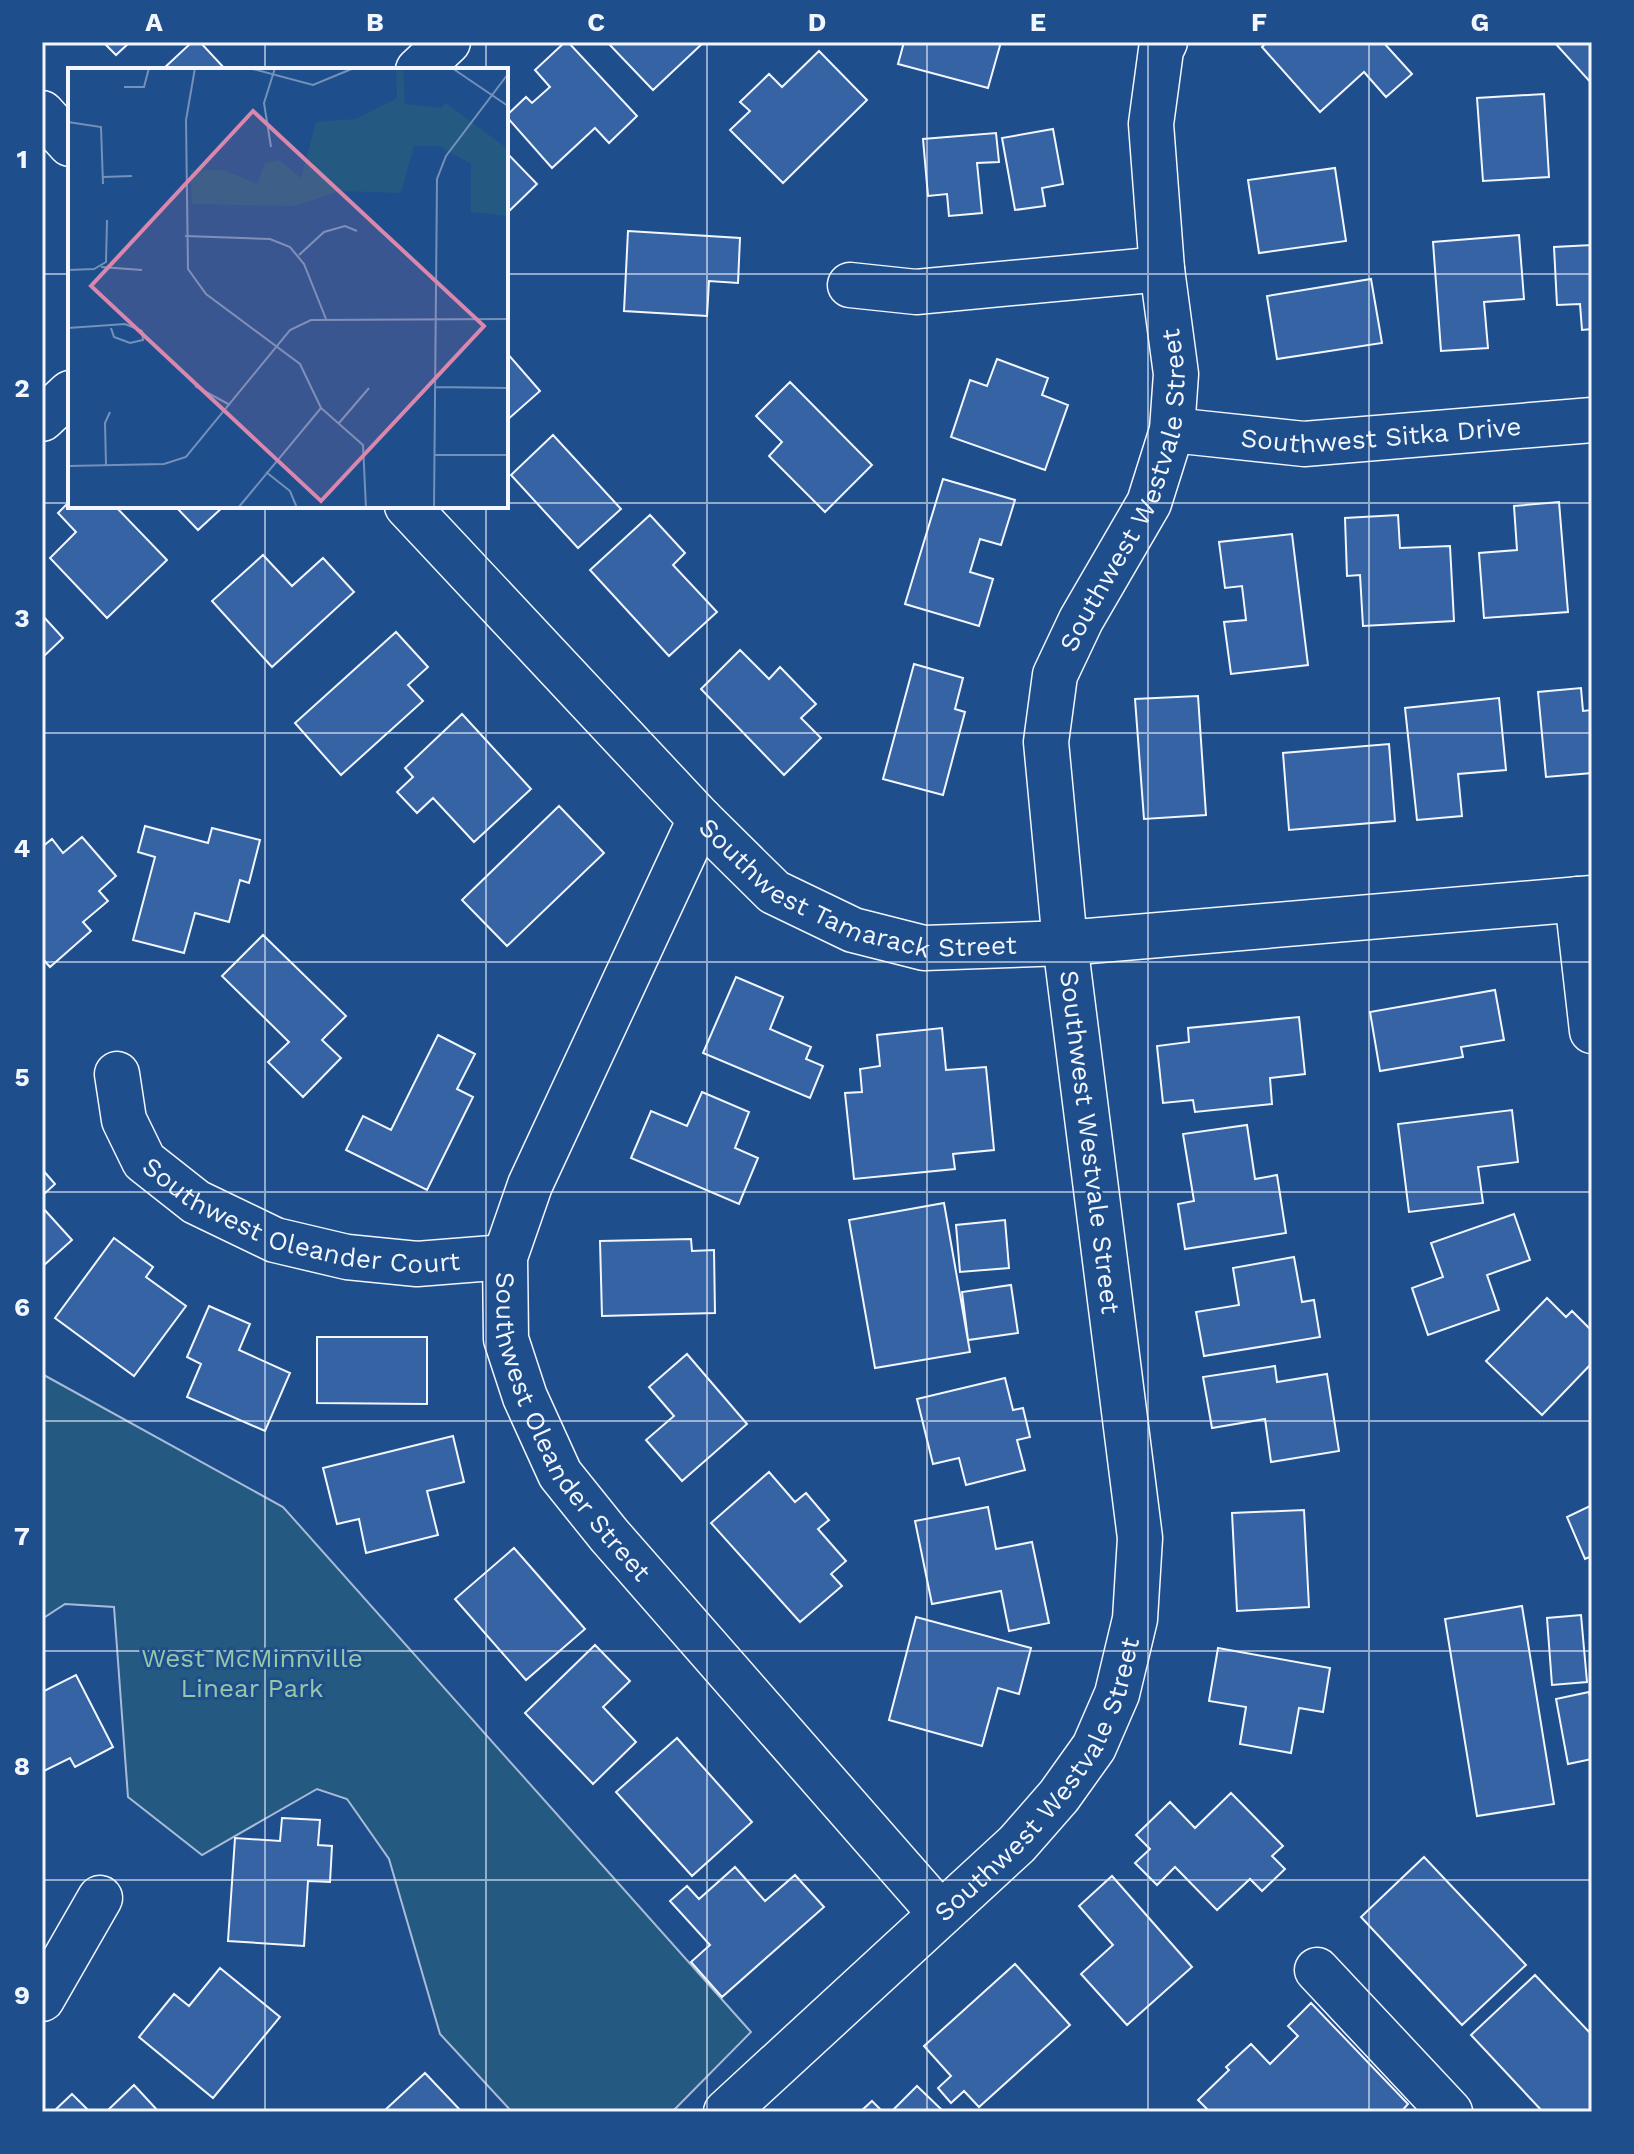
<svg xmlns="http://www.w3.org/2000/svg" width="1634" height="2154" viewBox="0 0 1634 2154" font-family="'Work Sans',sans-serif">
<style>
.green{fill:#245a82;stroke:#a8bbd7;stroke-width:2}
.building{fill:#3563a3;stroke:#f2f6ff;stroke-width:2}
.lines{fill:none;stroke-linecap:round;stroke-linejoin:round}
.minor-casing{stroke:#f2f6ff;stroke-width:47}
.minor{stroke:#1f4e8c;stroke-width:44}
.grid{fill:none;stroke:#f2f6ff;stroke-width:2;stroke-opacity:0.55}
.labels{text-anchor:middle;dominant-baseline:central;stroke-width:6;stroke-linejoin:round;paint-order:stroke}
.street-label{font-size:26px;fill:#f2f6ff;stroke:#1f4e8c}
.park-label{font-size:26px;fill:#97c8a6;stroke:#1f4e8c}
.inset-road{fill:none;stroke:#7391ba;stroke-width:2}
.view{fill:#da87ad;fill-opacity:0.15;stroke:#da87ad;stroke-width:4}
.inset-edge{fill:none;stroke:#f2f6ff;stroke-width:4}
.neatline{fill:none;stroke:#f2f6ff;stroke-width:3}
.grid-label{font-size:26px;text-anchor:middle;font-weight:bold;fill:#f2f6ff}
</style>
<rect width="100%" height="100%" fill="#1f4e8c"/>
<path class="green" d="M42 1374 283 1507 751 2032 672 2112H512L440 2034 389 1859 347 1799 317 1789 202 1855 128 1797 114 1607 65 1604 42 1619Z"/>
<path class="building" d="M103 42H130L116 55Z
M192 42H200L226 70H162Z
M565 42H568L637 116 609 143 595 128 552 168 506 116 526 97 532 103 550 87 535 70Z
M607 42H704L653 90Z
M904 42H1001L988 88 898 64Z
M1267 42H1383L1412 74 1386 97 1364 72 1320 112 1262 47Z
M1554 42H1592V84Z
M819 51 867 100 783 183 730 130 750 111 740 102 769 74 782 87Z
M1544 94 1549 177 1483 181 1477 98Z
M1053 129 1063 184 1042 188 1045 206 1015 210 1002 138Z
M996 133 999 162 977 163 982 213 949 216 947 194 928 196 923 139Z
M506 152 537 184 506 214Z
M1335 168 1346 241 1259 253 1248 180Z
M628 231 740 238 738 283 709 281 707 316 624 311Z
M1519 235 1524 299 1484 302 1488 348 1441 351 1433 242Z
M1592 245V329L1582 330 1580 304 1557 305 1554 247Z
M1371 279 1382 343 1277 359 1267 296Z
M506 352 540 391 506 421Z
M997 359 1048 378 1042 395 1068 405 1045 470 951 437 970 380 987 386Z
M790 382 872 465 825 512 769 456 782 442 756 416Z
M553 435 621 509 578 548 511 475Z
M943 479 1015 500 1001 545 980 539 970 572 993 579 979 626 905 604Z
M70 501V506H115L167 560 107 618 50 558 76 532 58 513Z
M1559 502 1568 612 1484 618 1479 553 1517 550 1514 506Z
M175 506H224L198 530Z
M650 515 685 553 673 565 717 612 669 656 590 570Z
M1398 515 1400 548 1450 546 1454 621 1363 626 1360 575 1347 576 1345 518Z
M1292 534 1308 665 1231 674 1224 622 1246 620 1242 586 1225 588 1219 542Z
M263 555 292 586 323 558 354 592 272 667 212 601Z
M42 615 63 638 42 658Z
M396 632 428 667 408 685 423 701 341 775 295 723Z
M740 650 769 679 780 667 816 704 801 718 821 738 784 775 701 689Z
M914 664 963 678 955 709 965 712 943 795 883 779Z
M1581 688 1583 711 1592 710V773L1546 777 1538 692Z
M1198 696 1206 815 1144 819 1135 699Z
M1499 698 1506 770 1458 774 1462 816 1417 820 1405 708Z
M462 714 531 789 474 842 433 798 417 813 397 792 413 777 405 768Z
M1389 744 1395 821 1289 830 1283 753Z
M559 806 604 853 507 946 462 900Z
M145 826 208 843 212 828 260 840 249 883 240 880 229 922 195 913 184 953 133 940 155 857 138 852Z
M82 837 116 876 99 891 108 901 83 922 91 931 50 967 42 958V847L52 839 63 853Z
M263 935 346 1016 322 1040 341 1058 303 1097 268 1062 289 1042 222 976Z
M736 977 783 997 770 1029 811 1047 806 1059 823 1066 810 1098 703 1053Z
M1495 990 1504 1040 1461 1047 1463 1057 1380 1071 1370 1012Z
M1299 1017 1305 1074 1270 1078 1272 1104 1195 1112 1193 1100 1163 1103 1157 1046 1189 1042 1188 1028Z
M942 1028 946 1070 986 1067 994 1150 953 1154 955 1169 854 1179 845 1093 862 1092 860 1069 880 1066 877 1035Z
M438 1035 475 1054 457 1089 473 1097 427 1190 346 1150 363 1116 391 1130Z
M702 1092 749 1112 735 1148 758 1158 739 1204 631 1158 651 1111 687 1126Z
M1512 1110 1518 1162 1478 1167 1483 1203 1409 1212 1398 1124Z
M1247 1125 1255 1179 1277 1175 1286 1233 1185 1249 1178 1204 1194 1201 1183 1134Z
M42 1169 55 1184 42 1196Z
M944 1203 970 1352 875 1368 849 1220Z
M42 1207 72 1240 42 1267Z
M1514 1214 1530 1260 1487 1275 1499 1310 1428 1335 1412 1288 1443 1277 1431 1243Z
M1005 1220 1009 1268 960 1272 956 1225Z
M114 1238 153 1267 146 1277 186 1306 134 1376 55 1318Z
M691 1239 692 1251 714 1250 715 1313 602 1316 600 1241Z
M1294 1257 1302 1302 1314 1300 1320 1337 1204 1356 1196 1312 1239 1305 1233 1268Z
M1011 1285 1018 1333 968 1340 962 1292Z
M1547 1298 1566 1317 1572 1311 1592 1331V1363L1542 1415 1486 1361Z
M209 1306 250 1324 239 1350 290 1373 265 1431 187 1397 201 1364 187 1357Z
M317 1337H427V1404L317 1403Z
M687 1354 747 1424 682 1481 646 1440 674 1416 649 1387Z
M1275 1366 1277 1382 1327 1374 1339 1451 1271 1462 1265 1419 1212 1428 1203 1377Z
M1005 1378 1013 1410 1023 1408 1030 1437 1017 1440 1025 1470 966 1485 959 1458 933 1464 917 1399Z
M453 1436 464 1482 427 1491 438 1535 366 1553 359 1519 337 1524 323 1468Z
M769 1472 795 1502 806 1493 829 1520 818 1529 846 1561 831 1574 842 1586 800 1622 711 1523Z
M1592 1505V1556L1585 1559 1567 1517Z
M988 1507 996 1549 1032 1542 1049 1623 1009 1631 1001 1591 932 1604 915 1521Z
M1304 1510 1309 1607 1237 1611 1232 1513Z
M514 1548 585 1629 526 1680 455 1599Z
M1522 1606 1554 1804 1477 1816 1445 1619Z
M1581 1615 1587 1682 1552 1685 1547 1618Z
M916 1617 1031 1648 1019 1694 998 1688 982 1746 889 1720Z
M595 1645 630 1681 603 1707 636 1742 593 1784 525 1713Z
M1218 1648 1330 1668 1323 1712 1299 1708 1291 1753 1240 1744 1246 1707 1209 1701Z
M76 1675 113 1747 75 1767 70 1758 42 1772V1692Z
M1589 1692 1592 1706V1759L1568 1764 1556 1699Z
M677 1738 752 1822 692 1876 616 1792Z
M1231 1793 1283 1846 1272 1856 1285 1869 1262 1891 1250 1879 1217 1910 1175 1867 1157 1885 1135 1863 1150 1849 1136 1835 1170 1802 1195 1828Z
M282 1818 320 1820 318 1845 332 1846 330 1882 308 1881 304 1946 228 1941 235 1838 280 1841Z
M1424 1857 1526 1965 1462 2025 1361 1917Z
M735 1867 765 1901 795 1875 824 1907 722 1997 691 1962 710 1945 670 1901 687 1886 699 1899Z
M1112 1876 1192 1967 1127 2025 1081 1974 1113 1945 1079 1906Z
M1015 1964 1070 2025 979 2107 964 2091 951 2103 938 2088 951 2076 924 2046Z
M220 1968 280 2017 213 2098 139 2037 174 1994 189 2006Z
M1535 1975 1592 2035V2112H1543L1471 2035Z
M1311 2003 1408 2104 1401 2112H1210L1198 2100 1229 2070 1226 2067 1251 2044 1270 2064 1298 2036 1288 2026Z
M425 2073 462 2112H385L384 2111Z
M134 2085 159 2112H106Z
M917 2086 944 2112H891Z
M72 2094 90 2112H53Z
M872 2101 883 2112H860Z"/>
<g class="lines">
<defs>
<g id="minor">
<path d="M418 70 448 42"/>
<path d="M42 113 70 144"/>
<path d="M850 285 916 292 1162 269"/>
<path d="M42 419 70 393"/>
<path id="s1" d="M1172 430 1304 444 1592 420"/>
<path id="s2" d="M407 506 700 819 774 892 853 930 924 948 1065 943 1592 898"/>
<path id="s3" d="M700 819 530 1185 505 1257 506 1339 525 1397 560 1474 609 1535 940 1913"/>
<path d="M1577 899 1592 1031"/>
<path id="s4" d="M117 1074 124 1120 144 1161 196 1202 275 1240 347 1257 417 1264 505 1257"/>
<path d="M1317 1970 1450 2112"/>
<path d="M42 1999 100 1898"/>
<path id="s5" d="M726 2112 1017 1844 1059 1796 1094 1747 1117 1694 1135 1619 1140 1538 1065 943 1046 742 1055 675 1081 620 1149 503 1172 430 1176 374 1162 269 1151 124 1161 50 1165 42"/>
</g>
</defs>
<use href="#minor" class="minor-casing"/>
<use href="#minor" class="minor"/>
</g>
<path class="grid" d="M265 42V70M486 42V70M707 42V2112M927 42V2112M1148 42V2112M1369 42V2112M42 274H70M506 274H1592M42 503H70M506 503H1592M265 506V2112M486 506V2112M42 733H1592M42 962H1592M42 1192H1592M42 1421H1592M42 1651H1592M42 1880H1592"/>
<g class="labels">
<g class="street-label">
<text stroke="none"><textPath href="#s1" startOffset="210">Southwest Sitka Drive</textPath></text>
<text stroke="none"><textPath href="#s5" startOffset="1806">Southwest Westvale Street</textPath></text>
<text stroke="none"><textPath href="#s2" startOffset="610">Southwest Tamarack Street</textPath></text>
<text transform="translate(1090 1142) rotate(83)">Southwest Westvale Street</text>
<text stroke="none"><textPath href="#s4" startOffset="264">Southwest Oleander Court</textPath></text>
<text stroke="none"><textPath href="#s3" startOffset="668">Southwest Oleander Street</textPath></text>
<text stroke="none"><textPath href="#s5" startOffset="462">Southwest Westvale Street</textPath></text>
</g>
<g class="park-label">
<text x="252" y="1658">West McMinnville<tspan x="252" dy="30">Linear Park</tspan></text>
</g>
</g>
<g transform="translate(68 68)">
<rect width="440" height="440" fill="#1f4e8c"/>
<path d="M328 0H335L337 36 373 40 378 35 440 81V148L403 144V96L371 78H346L333 125 273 123 226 138 124 136 122 102H155L189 116 197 95 211 92 233 110 248 54 288 51 329 30Z" fill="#245a82"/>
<path class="inset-road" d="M127 0 118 52 120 201 138 226 232 296 253 340 295 377 298 440M181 0 245 17 286 0M384 0 440 38M56 19H76L81 0M0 54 33 59 35 116M203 79 196 35 207 0M35 109 64 108M117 168 202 171 222 179 236 196 258 251M231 187 256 164 277 158 289 163M33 199 74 202M0 202 26 201 38 194 39 152M0 260 57 256 74 263 75 272 62 275 46 269 43 260M127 318 162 337M367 319 440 320M271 355 301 320M367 387H440M38 397 37 355 42 344M0 398 96 396 118 389 222 262 243 252 440 251M198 404 222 423 229 440M170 440 253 340M366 440 369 111 378 88 440 6"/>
<path class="view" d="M185 43 416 258 253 433 23 218Z"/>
<rect width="440" height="440" class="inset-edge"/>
</g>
<rect width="1634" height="2154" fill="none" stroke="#1f4e8c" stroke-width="88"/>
<rect x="44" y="44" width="1546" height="2066" class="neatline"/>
<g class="grid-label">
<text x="154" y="31">A</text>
<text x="375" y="31">B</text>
<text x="596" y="31">C</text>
<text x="817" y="31">D</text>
<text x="1038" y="31">E</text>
<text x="1259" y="31">F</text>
<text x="1480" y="31">G</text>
<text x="22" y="168">1</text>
<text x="22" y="397">2</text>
<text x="22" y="627">3</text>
<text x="22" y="857">4</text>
<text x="22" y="1086">5</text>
<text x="22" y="1316">6</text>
<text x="22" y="1545">7</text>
<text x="22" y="1775">8</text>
<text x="22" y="2004">9</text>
</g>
</svg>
